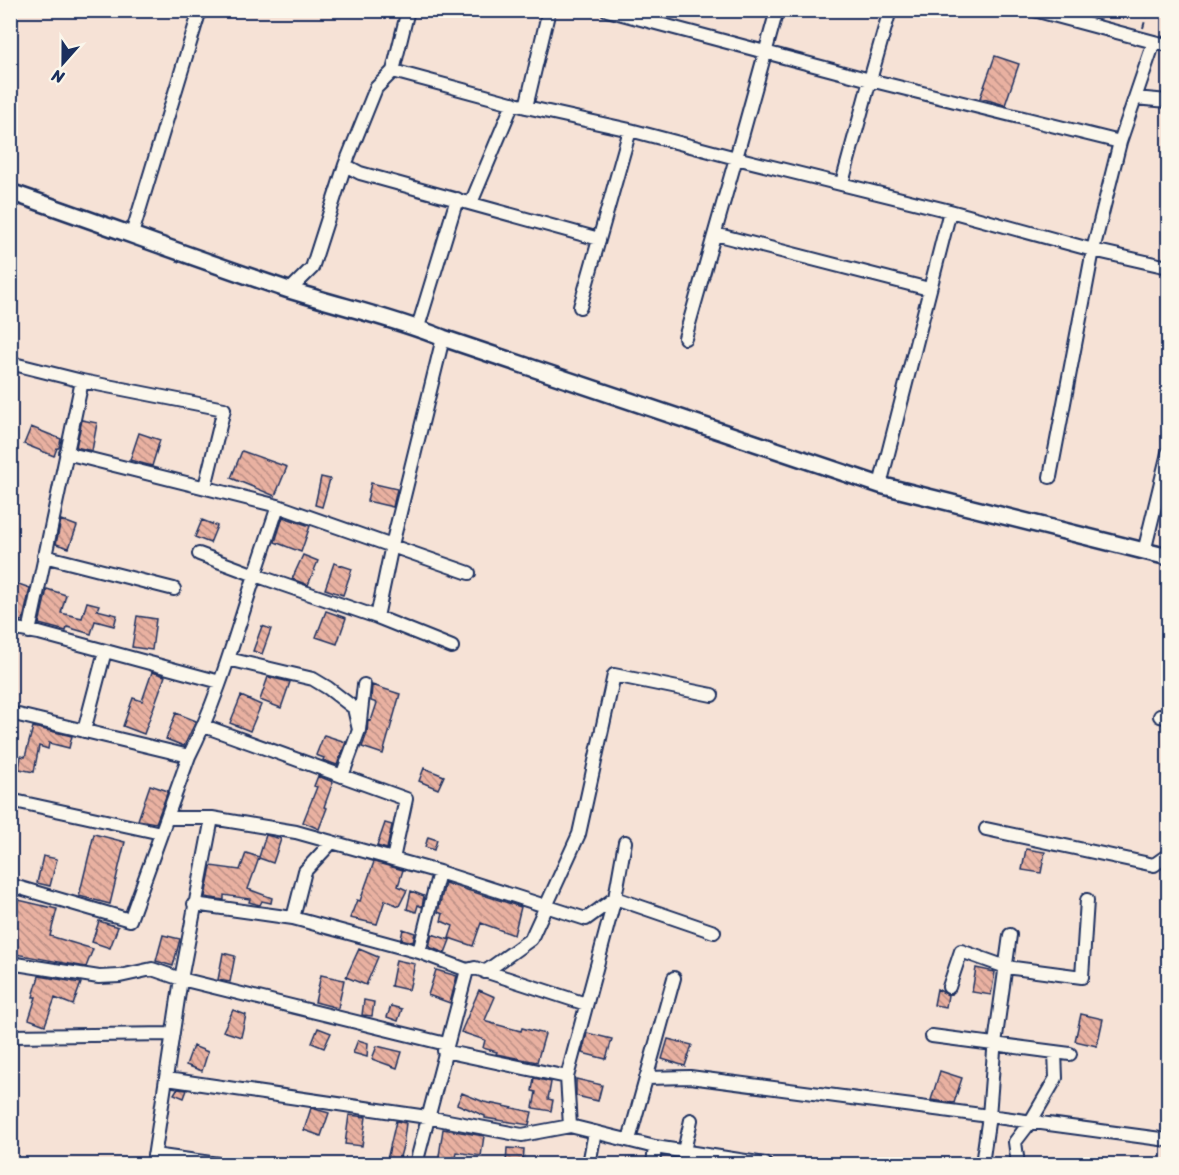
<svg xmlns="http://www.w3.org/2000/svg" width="1179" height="1175" viewBox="0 0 1179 1175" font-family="Sriracha,sans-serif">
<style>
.building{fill:url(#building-back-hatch);stroke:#1b2f5e;stroke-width:1.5}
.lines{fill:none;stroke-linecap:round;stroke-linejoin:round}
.minor-casing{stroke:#1b2f5e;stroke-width:16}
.tertiary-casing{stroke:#1b2f5e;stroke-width:20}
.path{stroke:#1b2f5e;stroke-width:2;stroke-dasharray:6 4.5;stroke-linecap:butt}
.minor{stroke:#fbf7ec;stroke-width:12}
.tertiary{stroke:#fbf7ec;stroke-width:15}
</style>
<defs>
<pattern id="building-back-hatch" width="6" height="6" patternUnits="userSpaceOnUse" patternTransform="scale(1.5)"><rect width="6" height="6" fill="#e9b1a1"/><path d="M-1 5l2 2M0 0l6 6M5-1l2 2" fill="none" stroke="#bc9086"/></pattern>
</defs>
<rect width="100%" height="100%" fill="#f6e2d6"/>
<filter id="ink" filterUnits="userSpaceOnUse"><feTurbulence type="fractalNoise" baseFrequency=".0167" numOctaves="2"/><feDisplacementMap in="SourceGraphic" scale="12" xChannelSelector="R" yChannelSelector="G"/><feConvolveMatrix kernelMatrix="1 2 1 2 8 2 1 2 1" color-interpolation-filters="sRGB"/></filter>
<g filter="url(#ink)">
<path class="building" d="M995 56 1019 64 1005 105 980 98Z
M82 420 97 423 92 451 76 447Z
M31 427 61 439 59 448H57L54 456 24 444Z
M139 433 160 440 152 466 130 460Z
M242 451 287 467 275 496 231 478Z
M321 477 330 479 322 507 315 505Z
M371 483 397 489 393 507 367 501Z
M283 517 310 526 301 552 275 542Z
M61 520 77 526 69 548 56 544Z
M202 520 217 526 210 543 195 537Z
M303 555 318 561 308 585 292 579Z
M334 563 352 569 343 595 325 589Z
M10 581 30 588 23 620 20 621 10 618Z
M47 589 66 595 61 613 82 618 87 602 99 605 97 610 117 615 114 626 95 621 91 634 67 627 66 631 39 624Z
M326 611 346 618 337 644 316 637Z
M137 616 156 619 152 650 132 647Z
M262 626 271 629 262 654 253 651Z
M152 672 165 676 144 734 123 726 133 698 142 701Z
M268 677 290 682 281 708 260 700Z
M372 685 400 694 383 754 362 747 367 733 368 720 371 721 377 703 371 701Z
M241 696 261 705 250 731 230 723Z
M176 713 196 721 184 746 166 739Z
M33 727 72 736 69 748 49 743 48 749 39 746 34 772 19 769 21 756 25 757Z
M324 735 346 742 337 765 323 760 324 758 316 755Z
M424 768 444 776 438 789 419 781Z
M318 776 333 782 324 807 327 808 319 829 303 822 317 787 314 786Z
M150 785 168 791 156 823 138 820Z
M385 823 392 825 387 849 377 846Z
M94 834 125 842 110 904 79 896Z
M266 835 281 839 273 863 259 858 248 889 272 898 271 903 262 901 260 905 256 904 249 902 250 899 224 895V900L205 897 211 866 240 870 246 853 259 857Z
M428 837 437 840 434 850 425 847Z
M1026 849 1045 852 1041 873 1022 870Z
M43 856 57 859 50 886 37 883Z
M374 862 403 870 398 886 407 890 399 906 385 900 377 924 350 918 357 900 360 901Z
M445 883 521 907 514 935 481 923 473 946 449 938 453 926 441 921 443 914 438 912Z
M411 891 424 896 422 907 418 905 416 912 407 909Z
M10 898 57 909 50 936 93 949 86 967 10 953Z
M99 921 118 927 110 948 92 942Z
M403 929 415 933 413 942 401 939Z
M432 934 450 940 445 953 429 947Z
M163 935 180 939 173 966 156 961Z
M359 949 378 957 366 985 346 977Z
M223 953 235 956 230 982 218 980Z
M396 960 415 964 409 990 391 986Z
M976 968 995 972 991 995 972 992Z
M436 970 457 976 450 1003 428 995Z
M321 975 344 980 338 1008 315 1002Z
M39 976 81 983 73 1005 55 998 45 1025 29 1019 36 997H33Z
M937 989 948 995 946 1007 934 1005Z
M479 990 495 997 485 1020 487 1022 521 1031 522 1028 545 1034 537 1062 496 1054 497 1052 483 1048 485 1040 461 1032Z
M364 1000 374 1002 372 1016 362 1015Z
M391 1006 402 1009 398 1021 387 1017Z
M233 1010 246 1015 241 1037 223 1031Z
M1081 1014 1103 1019 1097 1046 1075 1041Z
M318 1028 331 1033 324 1048 312 1043Z
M587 1033 612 1039 606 1059 582 1053Z
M668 1039 692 1045 685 1066 662 1059Z
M358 1040 368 1043 367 1057 353 1053Z
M193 1046 208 1052 202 1071 186 1065Z
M377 1046 402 1052 397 1068 372 1059Z
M940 1071 962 1078 954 1103 931 1100Z
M534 1078 551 1082 548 1099 553 1100 551 1111 533 1108 536 1092 532 1091Z
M576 1079 602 1085 598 1101 576 1096Z
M177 1089 187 1090 184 1098 174 1094Z
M462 1093 484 1102 532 1112 529 1125 485 1118V1116L457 1104Z
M311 1108 329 1113 321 1136 304 1130Z
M349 1115 366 1117 362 1146 345 1144Z
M396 1121 406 1123 403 1146 398 1164H386Z
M443 1129 484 1136 481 1156 457 1152 455 1164 438 1163Z
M507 1148 524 1149 523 1164H506Z"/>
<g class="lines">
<defs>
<path id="minor" d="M607 10 870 80 890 10
M1034 10 1154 42 1120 142
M1154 42 1168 45
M393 71 408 10
M1135 98 1168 101
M526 107 549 10
M842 183 870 80 1120 142 1093 250 1050 477
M471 203 513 103
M132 234 200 10
M715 234 929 289
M599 239 360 173 345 165 376 88 393 71 526 107 630 130 736 158 777 10
M290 290 312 268 345 165
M580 307 630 130
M418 327 457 199
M685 338 736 158 950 211 1093 250 1168 267
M10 363 82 381 224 409 205 487
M66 453 278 506 469 573
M880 485 950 211
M278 506 255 575 377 617 452 647
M1144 552 1168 453
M44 556 174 589
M377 617 392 545 443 338
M10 628 39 633 220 682
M29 632 82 381
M228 659 313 679 328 688 354 708 359 730
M10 713 189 756C218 699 235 636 255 575L199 554
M1160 716 1168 718
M204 726 406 799 393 859
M84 731 105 651
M342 776 359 730 364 685
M10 800 161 833
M167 818H212
M986 829 1154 865 1168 855
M10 885 130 920 189 756
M194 904 293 918 419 952 467 970 475 968 586 1004
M293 918 305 871 332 842
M419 952 439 872
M10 963 99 977 120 976 152 969 181 979 446 1044
M485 972 531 939 579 834 614 675 712 695
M949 987 961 951 1006 967 1082 977 1087 900
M10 1036 173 1034
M932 1036 1070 1054
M444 1051 567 1077 570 1126 655 1147
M567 1077 615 898 714 932
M646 1078 690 1077 989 1116 994 1051 1010 935
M167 1079 427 1117 522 1135 570 1126
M629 1140 674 978
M684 1151 691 1120
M154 1155 218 1164
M153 1164 181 979 212 818 296 832 439 872 586 919 615 898 625 842
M416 1164 467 970
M589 1164 595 1132
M653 1164 655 1147 765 1164
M982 1164 989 1116 1168 1140
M1018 1164 1015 1142 1031 1121 1056 1078 1055 1052"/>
<path id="tertiary" d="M10 192C103 224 194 258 286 289 338 306 392 317 443 338L880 485 1168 557"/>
</defs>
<use href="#minor" class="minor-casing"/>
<use href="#tertiary" class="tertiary-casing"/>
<path class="path" d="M1143 28 1148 10"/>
<use href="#minor" class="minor"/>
<use href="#tertiary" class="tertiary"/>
</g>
</g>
<rect width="1179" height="1175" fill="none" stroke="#fbf7ec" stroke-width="36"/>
<rect x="18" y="18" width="1143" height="1139" fill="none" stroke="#1b2f5e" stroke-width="2" filter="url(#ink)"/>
<g transform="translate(63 63) rotate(201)" stroke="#fbf7ec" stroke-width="4.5" paint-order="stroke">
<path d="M0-4.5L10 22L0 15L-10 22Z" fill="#1b2f5e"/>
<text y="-9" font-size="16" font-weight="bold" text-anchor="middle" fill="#1b2f5e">N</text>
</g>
</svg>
